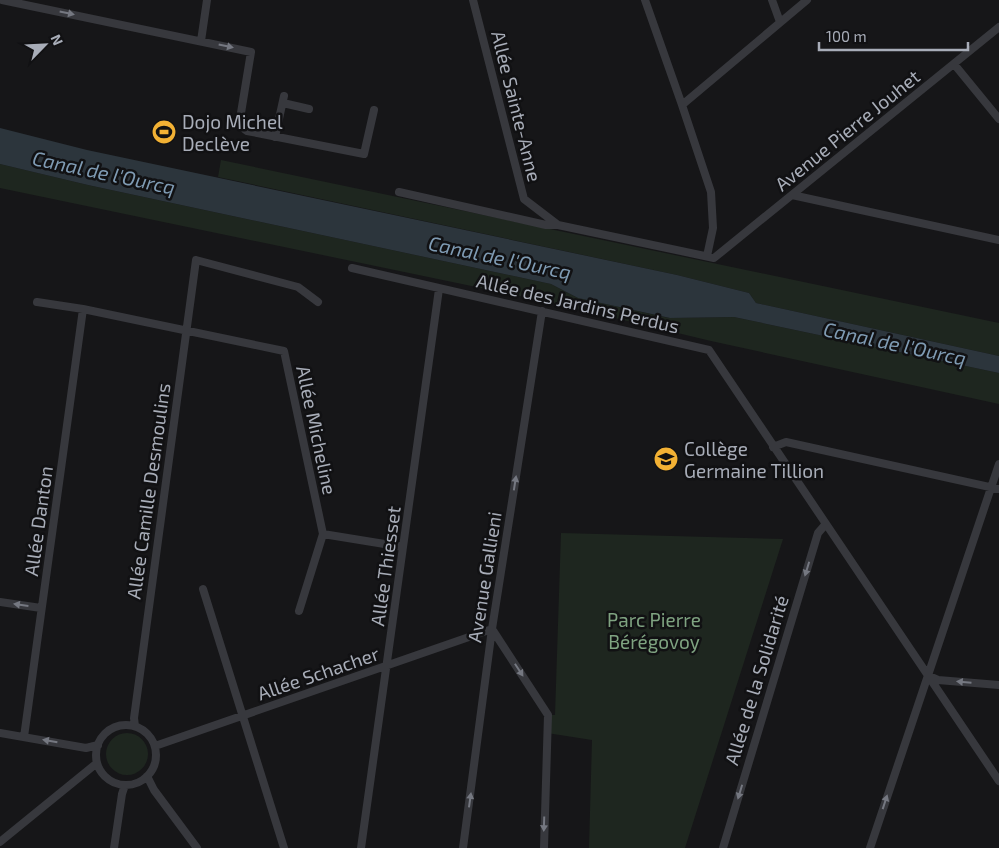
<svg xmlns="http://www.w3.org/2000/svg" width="999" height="848" viewBox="0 0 999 848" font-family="'Exo 2',sans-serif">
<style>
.green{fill:#1e261f}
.water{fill:#2c353c}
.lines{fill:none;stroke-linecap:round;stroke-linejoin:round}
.minor{stroke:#37383d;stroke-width:8}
.oneway{fill:#757881}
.labels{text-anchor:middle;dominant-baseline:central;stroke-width:5;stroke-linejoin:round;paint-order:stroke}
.street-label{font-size:19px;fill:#a8adb8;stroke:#111113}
.poi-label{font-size:19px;fill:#a8adb8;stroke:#111113;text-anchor:start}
.park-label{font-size:19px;fill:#7fa381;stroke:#111113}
.water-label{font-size:20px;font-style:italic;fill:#7f9bb3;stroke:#111113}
</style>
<rect width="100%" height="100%" fill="#161618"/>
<path class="green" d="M221 160 999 323V356L756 303 749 293 677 275 218 177Z
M0 164 88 185 551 284 578 298 669 318 734 317 999 373V404L711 341 544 301 0 188Z
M561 533 783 539 685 848H589L592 740 547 733 548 715H555Z
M106 754a21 21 0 1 1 42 0a21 21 0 1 1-42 0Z"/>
<path class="water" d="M0 128 87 150 677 275 749 293 756 303 999 356V373L734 317 670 318 578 298 551 284 88 185 0 164Z"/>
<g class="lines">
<path class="minor" d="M2 0 251 52 239 125 247 131 364 154 374 110
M473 0 524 199 558 225 714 258 999 27
M645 0 682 105
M772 0 780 22
M201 41 207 0
M954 64 999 119
M283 103 309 109
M275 137 284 96
M399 192 546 225H558
M792 195 999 240
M707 256 713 228 711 192 682 105 807 0
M352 268 709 350 999 781
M37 302 83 309 284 351 323 534 403 547
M773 447 786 442 999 489
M203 589 284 848
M0 602 41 608
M299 611 323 534
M929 676 938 680 999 685
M96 755a30 30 0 1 1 60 0a30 30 0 1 1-60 0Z
M135 726 134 718 196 260 298 287 318 302
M0 733 86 748 98 745
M24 737 83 309
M155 746 492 629 548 715 544 848
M147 776 154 790 197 848
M0 842 97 763
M114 848 122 794 125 785
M361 848 439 289
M463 848 492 629 542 311
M723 848 818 533 825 525
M870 848 999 464"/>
</g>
<defs><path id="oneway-solid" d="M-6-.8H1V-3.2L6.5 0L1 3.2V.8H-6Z" transform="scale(1.25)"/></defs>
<g class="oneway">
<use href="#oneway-solid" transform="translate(67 13) rotate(12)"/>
<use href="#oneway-solid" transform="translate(226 46) rotate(12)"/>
<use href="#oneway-solid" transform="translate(515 483) rotate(-81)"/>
<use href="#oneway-solid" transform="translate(807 569) rotate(107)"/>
<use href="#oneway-solid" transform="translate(21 605) rotate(-172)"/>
<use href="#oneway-solid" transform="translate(519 670) rotate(57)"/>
<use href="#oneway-solid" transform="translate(964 682) rotate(-175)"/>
<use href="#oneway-solid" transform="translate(50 741) rotate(-170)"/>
<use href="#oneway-solid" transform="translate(740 792) rotate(107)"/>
<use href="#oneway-solid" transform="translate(470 800) rotate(-82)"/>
<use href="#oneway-solid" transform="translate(885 802) rotate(-72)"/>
<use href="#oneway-solid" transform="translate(544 824) rotate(92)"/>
</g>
<defs>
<symbol id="stadium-disc" viewBox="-11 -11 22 22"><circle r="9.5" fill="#f2b134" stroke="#111113"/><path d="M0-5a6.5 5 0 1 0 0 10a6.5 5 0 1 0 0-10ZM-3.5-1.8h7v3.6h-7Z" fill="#111"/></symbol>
<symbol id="school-disc" viewBox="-11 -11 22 22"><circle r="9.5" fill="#f2b134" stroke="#111113"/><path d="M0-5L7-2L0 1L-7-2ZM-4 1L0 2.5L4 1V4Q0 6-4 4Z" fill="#111"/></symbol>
</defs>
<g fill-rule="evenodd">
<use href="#stadium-disc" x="150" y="118" width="28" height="28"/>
<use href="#school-disc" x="652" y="445" width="28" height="28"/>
</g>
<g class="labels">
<g class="street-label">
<text transform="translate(517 106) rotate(76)">Allée Sainte-Anne</text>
<text transform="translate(847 130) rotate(-39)">Avenue Pierre Jouhet</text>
<text transform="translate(578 303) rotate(13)">Allée des Jardins Perdus</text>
<text transform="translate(317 430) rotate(78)">Allée Micheline</text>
<text transform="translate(148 491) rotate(-82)">Allée Camille Desmoulins</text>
<text transform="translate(38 521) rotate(-82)">Allée Danton</text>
<text transform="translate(385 566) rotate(-82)">Allée Thiesset</text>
<text transform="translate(484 577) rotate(-81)">Avenue Gallieni</text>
<text transform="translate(318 673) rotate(-19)">Allée Schacher</text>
<text transform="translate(756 680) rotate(-73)">Allée de la Solidarité</text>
</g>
<g class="poi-label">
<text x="182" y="121">Dojo Michel<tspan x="182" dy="22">Declève</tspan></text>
<text x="684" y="448">Collège<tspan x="684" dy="22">Germaine Tillion</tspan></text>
</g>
<g class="park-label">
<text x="654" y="619">Parc Pierre<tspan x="654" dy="22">Bérégovoy</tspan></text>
</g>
<g class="water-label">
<text transform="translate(104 172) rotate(12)">Canal de l'Ourcq</text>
<text transform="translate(500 257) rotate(12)">Canal de l'Ourcq</text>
<text transform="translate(895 343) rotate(12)">Canal de l'Ourcq</text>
</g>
</g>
<g transform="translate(45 45) rotate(66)" stroke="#111113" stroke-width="4" paint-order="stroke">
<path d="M0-4L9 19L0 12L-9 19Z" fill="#a8adb8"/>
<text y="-8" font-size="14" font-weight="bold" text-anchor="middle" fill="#a8adb8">N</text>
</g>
<path d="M819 42v8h149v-8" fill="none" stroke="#a8adb8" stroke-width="2.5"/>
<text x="826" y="42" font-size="15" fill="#a8adb8" stroke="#111113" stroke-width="4" paint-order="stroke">100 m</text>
</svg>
